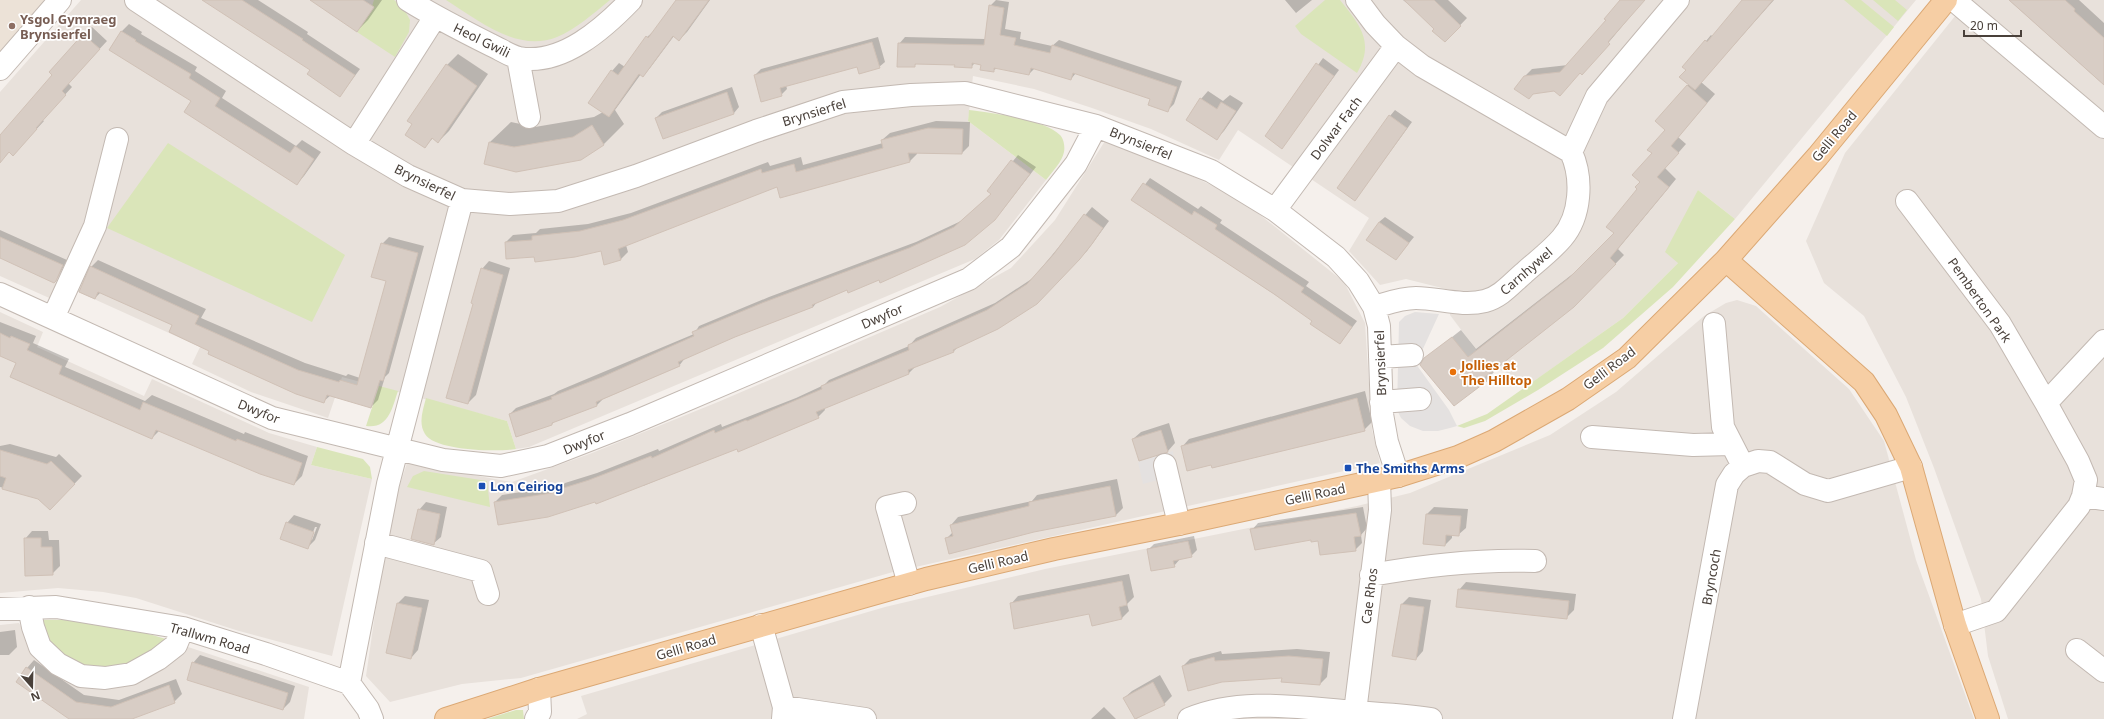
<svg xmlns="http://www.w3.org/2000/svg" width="2104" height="719" viewBox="0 0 2104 719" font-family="'Noto Sans',sans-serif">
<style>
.residential{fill:#e8e1db}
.education{fill:#ece2d7}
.green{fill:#dae5b9}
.parking{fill:#e4e1e0}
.shadow{fill:#0003;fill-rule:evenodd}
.building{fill:#d8cdc5;stroke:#d0c1b6}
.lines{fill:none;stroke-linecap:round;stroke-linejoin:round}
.minor-casing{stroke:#c3b9b2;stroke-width:24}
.major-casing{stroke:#dba874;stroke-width:24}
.minor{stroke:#fff;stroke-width:22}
.major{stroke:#f6cea4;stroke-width:22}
.education-dot{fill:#8d6e63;stroke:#fff;stroke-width:1.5}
.food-dot{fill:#e8710a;stroke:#fff;stroke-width:1.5}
.transit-dot{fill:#1a4fb4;stroke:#fff;stroke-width:1.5}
.labels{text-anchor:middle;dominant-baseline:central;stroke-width:3.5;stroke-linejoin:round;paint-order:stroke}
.education-label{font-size:13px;font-weight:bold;fill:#785e54;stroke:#fff;text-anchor:start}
.street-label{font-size:13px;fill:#49403a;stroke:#fff}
.food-label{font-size:13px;font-weight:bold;fill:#c56008;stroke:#fff;text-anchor:start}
.transit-label{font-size:13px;font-weight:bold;fill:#164399;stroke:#fff;text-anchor:start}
</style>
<rect width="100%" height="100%" fill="#f5f0ec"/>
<path class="residential" d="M81 0H1916L1735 219 1698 190 1678 263 1623 318 1530 384 1486 363 1450 315V290L1406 279 1380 285 1349 251 1369 218 1238 130 1219 160 1151 129 1092 108 1034 89 973 76 968 121 1046 180 999 240 975 259 529 447 516 449 507 421 342 377 328 418 251 392 192 364 200 347 63 285 56 301 0 276V92Z
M1968 0H2104V719H2008L1988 656 1981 599 1934 468 1906 397 1864 316 1824 283 1806 241 1845 153Z
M1105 141 1144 154 1239 198 1344 282 1365 323 1372 430 1380 463 893 572 521 678 462 684 390 702 366 676 389 518 407 463 512 482 592 453 718 402 940 307 1011 268 1055 220Z
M1737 300 1756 306 1849 389 1884 441 1916 560 1974 719H577L587 714 581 696 885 607 1045 569 1357 506 1410 493 1550 435 1616 392 1704 316 1726 303Z
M0 312 43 332 37 347 144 396 152 379 269 433 317 447 311 465 372 479 332 656 239 631 136 598 103 592 58 588 0 593Z
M19 623 41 659 67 678 88 688 112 687 168 664 188 647 309 687 304 719H0V625Z"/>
<path class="education" d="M0 0H47L0 53Z"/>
<path class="green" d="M374 0H394L403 7 410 20 409 32 395 57 357 32 374 8 372 6Z
M446 0H610C594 13 576 29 557 37 517 53 478 20 446 0Z
M1325 0H1340C1360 25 1375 42 1357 73L1301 34 1295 26Z
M1844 0H1861L1894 27 1887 36Z
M1873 0H1895L1907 10 1898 21Z
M969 110C991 113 1045 119 1060 135 1064 139 1065 147 1064 152 1062 162 1052 172 1046 180L968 121Z
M168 143 345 255 312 322 107 228Z
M1698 190 1735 219 1673 287 1603 348 1538 390 1485 421 1464 428 1457 426 1487 414 1623 318 1678 263 1665 252Z
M379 386 398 391C392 408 389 429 366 426Z
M426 398 507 421 516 449C498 452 435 451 425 434 418 423 423 410 426 398Z
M317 447 363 459 370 467 372 479 311 465Z
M424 471 487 481 490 507 407 487 413 476Z
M43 620C86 618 128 627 169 640L115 672 72 666 47 643Z
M516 710H523L524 719H487Z"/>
<path class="parking" d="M1415 312 1439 314 1416 364 1449 410 1457 426 1450 428 1438 431H1423L1410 426 1401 418 1397 410 1399 322 1405 316Z
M1173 451 1176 475 1143 484 1138 462Z"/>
<path class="shadow" d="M204 0H258L308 32 307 34 360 69 340 96 312 70Z
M311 0H382L368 20 357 31Z
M679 0H710L687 32 679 40 674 36 650 68 643 76 641 74 615 110 624 124 604 144 580 159 516 171 490 142 511 122 535 127 594 117 603 112 612 71 619 63 625 67 647 37 655 30Z
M996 0 1009 2 1005 29 1021 32 1020 39 1052 46 1059 40 1182 81 1174 104 1168 110 1152 99 1076 73 1071 79 1035 68 1029 74 998 67 993 71 982 64 975 63 971 67 956 64 917 63 914 66 899 44 905 37 985 39 990 6Z
M1285 0H1312L1296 13Z
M1403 0H1448L1467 18 1445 41 1420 14Z
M1622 0H1644L1589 66 1555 90 1525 76 1532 69 1568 65 1607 20Z
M1743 0H1774L1701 82 1715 94 1678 137 1686 144 1665 168 1676 179 1618 249 1624 255 1574 306 1492 370 1494 372 1486 381 1424 359 1461 330 1476 349 1579 269 1615 233 1639 189 1653 153 1667 130 1657 121 1689 84 1687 69 1706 41 1711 35 1713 37Z
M2009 0H2079L2104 23V85Z
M129 24 142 32 141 34 197 67 195 71 226 91 222 98 296 146 302 140 321 152 304 176 297 184 193 100 110 49 122 31Z
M92 27 107 41 68 83 72 87 42 120 44 121 20 147 10 151 0 162V137L53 75 50 72Z
M878 37 885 62 879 67 858 65 786 85 787 89 781 95 755 75 761 69Z
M458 54 488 74 449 131 438 142 433 138 425 147 447 65Z
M1323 58 1339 70 1282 147 1267 136Z
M732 87 739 107 734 113 656 118 662 112Z
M1208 91 1223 101 1230 95 1243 103 1224 131 1217 138 1201 99Z
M1395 110 1412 122 1355 200 1390 116Z
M936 121 970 122 969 146 962 153 917 152V154L910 161 778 186 626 245 628 252 621 259 601 250 507 258 506 242 513 235 536 233 540 229 588 224 631 213 768 162 770 166 801 157 803 165 883 143 882 140 890 133Z
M1018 155 1036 167 1001 212 880 279 847 289 818 301 813 307 735 336 685 358 679 366 603 399 597 405 555 421 552 424 510 414 516 408 554 394 558 391 694 334 699 326 769 297 916 242 961 221 992 194 988 191Z
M1150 178 1198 209 1201 206 1222 220 1220 223 1309 282 1306 286 1357 321 1345 337 1340 343 1313 320 1133 200Z
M1092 207 1109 221 1087 251 1036 303 959 346 954 351 916 366 909 373 824 407 825 410 818 417 737 447 643 486 642 484 596 501 495 502 502 495 562 486 565 483 597 473 658 449 659 451 721 424 722 427 796 398 824 385 829 380 909 346 916 338 995 303 1033 278Z
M1385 217 1414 237 1396 259 1379 222Z
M0 230 67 260 58 277 53 282 0 257Z
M389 237 424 246 389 373 385 377 378 400 371 407 331 395 324 401 211 350 173 325 101 292 95 298 91 267 98 260 206 309 201 318 305 363 346 376 348 374 360 378 387 280 382 244Z
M489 261 510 268 476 395 468 403 474 303 482 269Z
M0 322 36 336 33 343 69 359 65 367 145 401 152 395 244 434 245 432 308 456 302 476 294 484 160 430 152 438 17 363 0 355Z
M1365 391 1372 422 1364 430 1212 463 1182 447 1189 439Z
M1169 423 1175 443 1168 451 1140 460 1133 439 1141 432Z
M10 444 56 457 59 454 82 476 50 509 38 498 0 487V446Z
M1117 479 1123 508 1116 515 946 539 953 532 951 525 958 517 1032 501 1037 495Z
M426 502 447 507 441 537 433 544 419 510Z
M1363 507 1367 528 1361 535 1362 543 1355 550 1319 540 1252 530 1258 523Z
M1434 507 1468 509 1466 528 1458 535H1452V538L1445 545 1427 514Z
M294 515 321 524 315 540 308 547 287 523ZM315 527H317L312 540H310Z
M32 531H48L49 540H59L60 566 52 574 25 539Z
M1194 536 1197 550 1191 556 1180 559 1174 566 1148 550 1154 544Z
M1129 574 1134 597 1127 604 1129 611 1121 619 1090 612 1011 604 1018 596Z
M1466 582 1576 594 1574 610 1566 618 1459 590Z
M405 596 429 600 418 650 411 658 398 603Z
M1409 597 1431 600 1423 651 1416 659 1394 655 1402 604Z
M15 630 17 647 9 655H0V632Z
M1297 649 1330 652 1327 677 1320 684 1283 677 1222 681 1183 666 1190 659 1221 651 1222 654Z
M200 655 295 686 290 702 283 709 193 663Z
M34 660 84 695 119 700 176 679 182 694 174 702 129 719H71L27 668Z
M1160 675 1172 696 1164 704 1136 719 1124 698 1132 691Z
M1104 707 1116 719H1091Z"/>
<path class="building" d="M202 0H242L303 39 302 40 355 75 340 97 307 74 310 70Z
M310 0H363L374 7 357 32Z
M676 0H709L679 41 673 36 643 77 639 74 609 117 588 103 611 70 618 75 646 36 648 38Z
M1404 0H1434L1461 26 1445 42 1432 31 1434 29Z
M1620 0H1645L1608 42 1610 44 1582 75 1580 73 1560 96 1554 91 1533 94 1529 99 1514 89 1524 76 1560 72 1606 20 1604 19Z
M1742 0H1773L1695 90 1679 77 1686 70 1682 67 1705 40 1707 42Z
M2009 0H2065L2075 9 2074 11 2104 38V85Z
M989 5 1004 8 1000 35 1016 38 1014 45 1050 53 1052 45 1177 87 1168 112 1148 105 1150 99 1073 73 1071 80 1031 68 1029 75 994 68V72L980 70 981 65 972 63V68L954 67 955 65 915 64V67H897L898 43 984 45Z
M121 31 136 40 135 41 191 74 189 78 220 98 215 106 290 153 295 146 314 159 297 185 184 112 191 101 109 50Z
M83 34 100 49 62 91 66 95 36 128 37 129 13 156 9 152 0 163V135L52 75 49 72Z
M872 42 880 68 859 74 857 67 780 88 782 96 761 102 754 75Z
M1316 63 1334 76 1282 149 1265 136Z
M446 64 477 86 438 143 432 138 425 148 405 135 412 124 407 121Z
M1687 85 1707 103 1671 146 1679 153 1657 177 1669 187 1610 258 1616 264 1574 307 1484 378 1487 381 1454 406 1420 365 1424 358 1452 337 1468 357 1569 278 1614 233 1606 227 1637 189 1635 187 1640 182 1632 175 1652 153 1647 150 1665 130 1655 121Z
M727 92 734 114 663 139 655 118Z
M1200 98 1217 109 1221 102 1236 111 1217 140 1186 120Z
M1389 115 1407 128 1355 201 1337 188Z
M592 125 604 145 581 160 516 172 484 164 489 142 514 147 573 137Z
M928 128 963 129 962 154 908 153 910 162 780 198 777 187 618 249 621 260 604 265 601 251 575 257 535 262 534 257 506 259 505 242 532 240V236L580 231 623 220 761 169 762 173 794 164 796 172 883 148 881 140Z
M1011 160 1030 174 995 220 965 245 880 283 879 280 848 293 847 290 812 305 813 307 735 337 678 362 680 366 596 402 597 406 552 423V425L516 437 509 414 552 399 551 397 602 377 694 336 692 332 762 303 909 248 954 227 991 194 987 191Z
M1143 183 1192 215 1194 211 1217 225 1215 229 1304 288 1301 292 1352 327 1340 344 1310 324 1312 321 1274 294 1131 200Z
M1084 214 1103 228 1092 244 1080 259 1037 304 998 329 953 350 954 352 908 370 909 374 816 412 819 418 738 452 737 449 596 504 595 502 548 517 498 525 494 502 558 492 557 490 589 480 651 456 652 458 714 430 715 433 746 420 747 421 822 389 821 386 909 350 908 345 987 310 1027 284 1053 255Z
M1379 222 1409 243 1396 260 1366 240Z
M0 237 63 265 56 281 54 283 0 258Z
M381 243 418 253 383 381 380 380 371 408 327 395 324 403 296 394 208 354 209 351 169 332 172 325 98 292 95 299 79 292 90 266 199 316 195 324 298 370 339 382 340 380 357 385 386 281 371 277Z
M481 268 503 275 468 404 446 398 473 304 471 303Z
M0 333 10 338 11 336 30 344 27 350 62 366 59 374 140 410 143 402 236 441 237 439 302 463 294 485 260 474 156 430 152 439 10 377 16 363 0 356Z
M1357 398 1365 431 1212 468 1211 465 1187 471 1181 446Z
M1161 430 1168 452 1139 461 1132 439Z
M0 450 47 464 51 461 75 484 50 510 38 499 2 489 6 478 0 476Z
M1110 486 1116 516 1034 532 949 554 945 538 953 536 950 525 1029 506V502Z
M418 509 440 514 434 545 411 539Z
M1356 513 1361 536 1354 537 1356 551 1320 555 1318 541 1311 542V540L1255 550 1250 529Z
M1426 514 1461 516 1459 536 1446 535 1445 546 1423 544Z
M286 522 314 532 308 549 280 539Z
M24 538H41V547H52L53 575 25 576Z
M1188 541 1192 557 1173 561 1175 567 1151 571 1147 549Z
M1122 581 1127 605 1119 607 1122 619 1092 626 1089 614 1014 629 1010 603Z
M1458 589 1569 601 1567 619 1456 607Z
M397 603 422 608 411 659 386 653Z
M1401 604 1424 607 1416 660 1392 656Z
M1289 656 1323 659 1320 685 1281 682 1282 678 1222 682 1188 691 1182 666 1214 657 1215 661Z
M192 662 288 693 283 710 187 680Z
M26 667 76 702 111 707 169 685 175 703 132 719H69L16 682Z
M1153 682 1165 705 1135 719 1123 698Z"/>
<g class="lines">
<defs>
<path id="minor" d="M136 0 354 144 408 176 462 200 510 204 558 201 636 176 756 131 843 102 911 95 965 93 1096 126 1211 171 1275 210 1336 257 1358 281 1374 307 1379 326 1382 414 1387 442 1398 476
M408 0C435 17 463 31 491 45 500 49 510 56 519 58 562 66 604 28 631 0
M1357 0 1375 24 1396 46 1422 66 1571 152C1583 178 1581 216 1562 238 1551 251 1536 262 1524 273 1512 283 1501 297 1485 301 1462 307 1438 298 1416 298 1401 298 1388 303 1374 307
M1954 0 2104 127
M518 58 529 117
M0 69 60 0
M354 144 435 17
M1571 152 1597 96 1678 0
M1907 201 2000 324 2046 403 2078 461 2086 480 2083 496 2079 506 1996 611 1955 625
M1275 210 1396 46
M0 294 272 418 443 460 501 466 548 456 630 424 969 279 1011 247 1076 164 1096 126
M53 318 95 226 117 139
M1714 324 1723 427 1743 466
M1380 357 1412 355
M1381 402 1420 399
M2046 403 2104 341
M1592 437 1693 445 1731 444
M1165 465 1179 524
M2083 496 2104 499
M905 503 887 507 909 584
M376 543 481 571 488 594
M1371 575C1426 565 1480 559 1535 561
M29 607 33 627 40 647 58 664 81 676 105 678 131 674 158 659 176 645 183 628
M0 609 56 607 183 628 266 654 349 683 368 709 372 719
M761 625 784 707 783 719
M2077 650 2104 671
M349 683 388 484 462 200
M784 707 865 719
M1355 712 1380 510 1379 480
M536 719 540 712 539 689
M1189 719C1242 697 1300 708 1355 712 1380 714 1406 715 1431 719
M1684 719 1727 485 1734 474 1743 466 1758 461 1770 462 1805 484 1828 491 1911 467"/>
<path id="major" d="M1726 260 1864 382 1886 415 1911 467 1955 625 1988 719
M446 719 539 689 926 579 1054 549 1179 524 1398 476 1458 457 1494 441 1568 399 1627 358 1726 260 1818 156 1946 0"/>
</defs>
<use href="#minor" class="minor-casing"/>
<use href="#major" class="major-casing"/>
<use href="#minor" class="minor"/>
<use href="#major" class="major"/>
</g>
<circle class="education-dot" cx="12" cy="26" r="4"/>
<circle class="food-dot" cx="1453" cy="372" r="4"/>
<g class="transit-dot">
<rect x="1344" y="464" width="8" height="8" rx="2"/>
<rect x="478" y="482" width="8" height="8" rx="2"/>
</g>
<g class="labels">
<g class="education-label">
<text x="20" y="19">Ysgol Gymraeg<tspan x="20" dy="15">Brynsierfel</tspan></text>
</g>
<g class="street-label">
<text transform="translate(482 40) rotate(26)">Heol Gwili</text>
<text transform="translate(814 112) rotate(-17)">Brynsierfel</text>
<text transform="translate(1336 128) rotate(-53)">Dolwar Fach</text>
<text transform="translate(1834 136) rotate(-50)">Gelli Road</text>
<text transform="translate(1141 143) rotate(22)">Brynsierfel</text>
<text transform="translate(425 182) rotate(26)">Brynsierfel</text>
<text transform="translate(1526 271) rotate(-41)">Carnhywel</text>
<text transform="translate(1980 300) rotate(55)">Pemberton Park</text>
<text transform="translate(882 316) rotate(-23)">Dwyfor</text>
<text transform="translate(1380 363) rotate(-92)">Brynsierfel</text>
<text transform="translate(1609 368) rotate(-37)">Gelli Road</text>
<text transform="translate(259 411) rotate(22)">Dwyfor</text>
<text transform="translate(584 442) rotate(-22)">Dwyfor</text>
<text transform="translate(1315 494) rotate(-12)">Gelli Road</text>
<text transform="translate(998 562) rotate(-13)">Gelli Road</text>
<text transform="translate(1711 577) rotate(-80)">Bryncoch</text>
<text transform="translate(1369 596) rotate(-83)">Cae Rhos</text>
<text transform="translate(210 638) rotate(16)">Trallwm Road</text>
<text transform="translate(686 647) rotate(-16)">Gelli Road</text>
</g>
<g class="food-label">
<text x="1461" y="365">Jollies at<tspan x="1461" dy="15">The Hilltop</tspan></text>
</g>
<g class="transit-label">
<text x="1356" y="468">The Smiths Arms</text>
<text x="490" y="486">Lon Ceiriog</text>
</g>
</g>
<g transform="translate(32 687) rotate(160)" stroke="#ffffff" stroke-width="3" paint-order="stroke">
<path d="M0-3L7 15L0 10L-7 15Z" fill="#49403a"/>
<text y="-6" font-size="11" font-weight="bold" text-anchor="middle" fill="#49403a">N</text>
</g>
<path d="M1964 30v6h57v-6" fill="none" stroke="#49403a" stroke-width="2"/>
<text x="1970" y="30" font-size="12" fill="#49403a" stroke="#ffffff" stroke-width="3" paint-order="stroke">20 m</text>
</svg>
